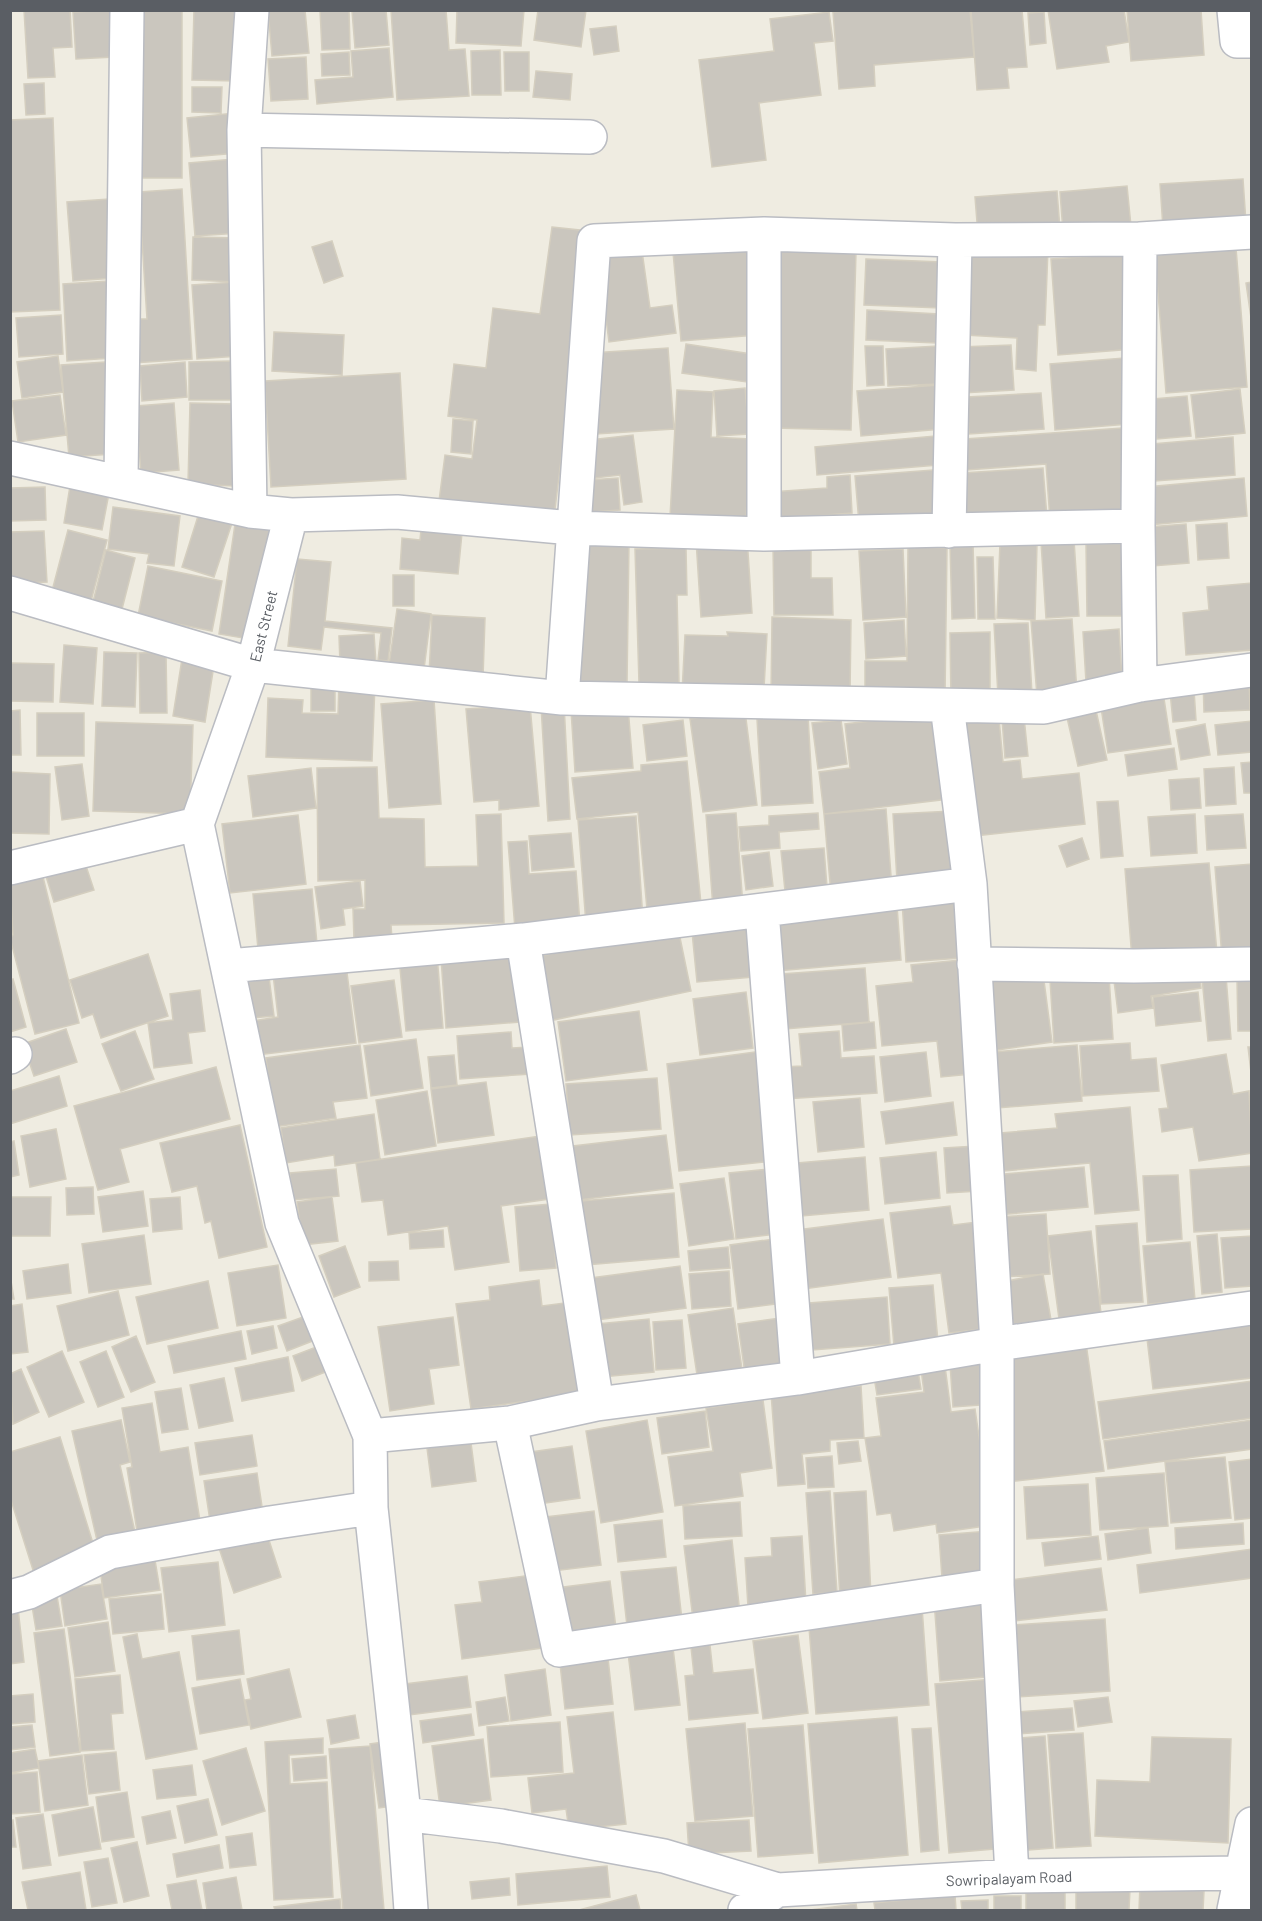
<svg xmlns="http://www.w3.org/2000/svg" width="1262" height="1921" viewBox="0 0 1262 1921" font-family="Barlow,sans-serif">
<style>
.building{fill:#cac6be;stroke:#d4cebf;stroke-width:1.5}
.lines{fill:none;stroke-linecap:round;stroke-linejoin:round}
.minor-casing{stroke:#babcc2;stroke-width:36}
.minor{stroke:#fff;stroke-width:33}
.labels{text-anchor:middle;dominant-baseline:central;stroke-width:5;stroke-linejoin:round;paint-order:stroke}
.street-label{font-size:15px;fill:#5a5e64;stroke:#fff}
</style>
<rect width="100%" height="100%" fill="#efece1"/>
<path class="building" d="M24 10H70L72 47 53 48 55 77 28 78Z
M111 10 114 57 76 59 73 12Z
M136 10H182V178H135Z
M194 10H239L236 81 192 80Z
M268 10H305L309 53 272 56Z
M320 10H349L350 49 322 50Z
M386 10 389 45 355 48 352 11Z
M391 10H446L449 50 465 49 469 96 397 100Z
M457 10H524L521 46 456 43Z
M538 10H586L581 47 534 40Z
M856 10H970L974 57 874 65 875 86 839 89 833 12Z
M971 10H1022L1027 67 1007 68 1009 88 977 90Z
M1048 10H1124L1129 42 1106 46 1109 62 1057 69Z
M1127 10H1201L1204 55 1131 61Z
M829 12 833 41 814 43 821 95 759 103 766 160 712 167 699 60 774 51 770 19Z
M1044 12 1046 43 1030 45 1028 13Z
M616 26 619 51 594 55 590 29Z
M389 48 393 97 317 104 315 80 353 77 351 51Z
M500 50 501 95H472L471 51Z
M349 52 350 75 322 76 321 54Z
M504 52H529V91H505Z
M306 57 308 99 271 101 268 59Z
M536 71 572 74 570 100 533 97Z
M44 83 45 114 26 115 24 84Z
M192 87H222L221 113 192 112Z
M235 113 238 153 191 157 187 118Z
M53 118 60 310 10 312V120Z
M234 159 240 233 195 236 189 163Z
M1243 179 1246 223 1163 228 1160 184Z
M1127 186 1131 226 1063 232 1060 192Z
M182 189 192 359 133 363 130 319H147L139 192Z
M1057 191 1060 229 978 235 975 197Z
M109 199 115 278 73 281 67 202Z
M552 227 589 231 554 517 439 501 445 455 472 459 477 420 448 416 454 364 486 368 493 308 540 314Z
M193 237 239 238 238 282 192 280Z
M332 241 343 276 324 283 312 247Z
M970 245 1048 249 1045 325H1038L1036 371 1016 369 1017 338 965 335Z
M749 246 757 335 681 341 673 252Z
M1236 248 1247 387 1166 393 1155 255Z
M779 250 856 252 851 430 774 428Z
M642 251 650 308 672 305 676 333 609 342 598 257Z
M1127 254 1134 349 1058 355 1051 259Z
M866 259 943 262 941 308 864 305Z
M109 281 113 358 67 361 63 284Z
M235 282 239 356 197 359 192 285Z
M1252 282V325L1246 283Z
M867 310 939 314 937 343 866 340Z
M61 315 63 354 19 357 16 318Z
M274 332 344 335 342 375 272 371Z
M686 344 751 354 747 382 682 373Z
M1011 345 1014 390 962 393 960 347Z
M865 346H883L884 385 867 386Z
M938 346 939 384 888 386 886 349Z
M668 348 674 429 596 434 591 353Z
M58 356 63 392 22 398 17 362Z
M1124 358 1129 424 1055 430 1050 364Z
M232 361 233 400H189V362Z
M105 362 113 454 69 457 61 365Z
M185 362 187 397 142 401 140 366Z
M400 373 406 479 271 487 265 381Z
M939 385 942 429 861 436 857 391Z
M745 388 749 434 717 436 714 391Z
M1240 389 1245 433 1196 438 1191 395Z
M677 390 713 392 711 437 750 439 746 521 670 517Z
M1041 393 1044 429 969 434 967 397Z
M60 395 66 435 18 442 12 401Z
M1187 396 1191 436 1157 439 1153 399Z
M174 403 179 470 141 473 136 406Z
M190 403 236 404 235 486 188 484Z
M453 419 473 421 471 454 451 452Z
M1122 428 1129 515 1050 520 1046 464 967 470 965 439Z
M633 435 642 502 624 505 620 475 595 478 590 440Z
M935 436 938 465 817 475 815 447Z
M1233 437 1235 475 1155 481 1152 444Z
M1043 468 1047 517 966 523 962 473Z
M933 470 937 517 859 523 855 476Z
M850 475 852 513 772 519 771 492 827 488V477Z
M618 478 620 510 591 512 589 480Z
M1244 478 1247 516 1149 525 1146 487Z
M70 486 109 493 102 530 64 523Z
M45 487 46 520 10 521V488Z
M113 507 180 516 174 566 147 563 149 554 108 549Z
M199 513 232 523 214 577 182 567Z
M1227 523 1229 558 1198 560 1196 525Z
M235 524 271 529 255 640 219 634Z
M1186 524 1189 563 1152 566 1148 527Z
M68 530 107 540 91 601 52 591Z
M421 530 462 533 458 574 400 569 402 538 420 540Z
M44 531 47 582 11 584 10 532Z
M747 537 752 613 701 617 696 540Z
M583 540 629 541 627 685 580 684Z
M1074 540 1079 616 1046 618 1041 542Z
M973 543 975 618 952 619 950 544Z
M1000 543 1037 544 1035 620 997 618Z
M773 544H811V578H832L833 615H774Z
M1086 544H1125L1126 616H1087Z
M908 547 947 548 945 697 865 695V661H907Z
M686 548 687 595H677L679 683H639L635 549Z
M903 549 906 617 863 620 859 551Z
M106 550 135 558 122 609 93 602Z
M977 557H993L995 619H978Z
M297 559 331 562 325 621 392 628 388 661 378 660 381 633 324 627 321 650 288 646Z
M148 566 222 581 212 631 138 616Z
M393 575H414V606H393Z
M1252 583V650L1186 655 1183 613 1209 610 1207 587Z
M397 609 431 614 424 669 389 665Z
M432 615 485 618 483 678 429 675Z
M772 617 851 620 850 696H771Z
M1072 619 1077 692 1037 696 1031 621Z
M904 620 906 656 866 659 864 623Z
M1028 623 1032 694 998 696 994 624Z
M1119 629 1122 680 1086 682 1083 632Z
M727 632 767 634 764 688 682 693 685 635 728 636Z
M990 632V700L951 701 950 633Z
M374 634 376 663 340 664 339 636Z
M64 645 97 648 93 704 60 702Z
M104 652 137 653 135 707 102 706Z
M166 652 167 713H140L139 653Z
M182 659 214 665 205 722 173 716Z
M10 663 54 664 53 702 10 701Z
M1249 677 1250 710 1204 712 1203 679Z
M339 683 375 684 372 761 266 757 268 698 303 700 302 713 338 714Z
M311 684H335V711H311Z
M1194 690 1196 720 1173 722 1170 692Z
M1163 692 1171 744 1108 753 1100 701Z
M434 700 441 804 389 808 381 704Z
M564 704 570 819 548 821 541 706Z
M530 705 539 806 499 810V800L474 802 466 709Z
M1095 706 1107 760 1078 766 1066 713Z
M628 707 633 768 575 772 571 710Z
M20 710 21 755H10V711Z
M745 711 757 805 703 812 690 719Z
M37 713H84V756H37Z
M938 713 949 799 824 814 819 772 850 768 845 724Z
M808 716 813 803 762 806 757 719Z
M1024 717 1028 756 1005 758 1002 719Z
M999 719 1003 762 1020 760 1022 779 1079 773 1085 824 966 837 954 724Z
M683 720 687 756 647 761 643 725Z
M841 720 847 764 818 769 812 723Z
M1252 721V752L1218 755 1215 725Z
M96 722 193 725 190 814 93 811Z
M1205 724 1210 755 1181 760 1176 730Z
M1174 748 1177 769 1128 776 1125 755Z
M687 761 702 914 648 920 638 812 577 819 572 778 641 771V765Z
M1252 762V793H1244L1241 763Z
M82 764 89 816 62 820 55 767Z
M377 767 379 818 424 819 425 867 478 866 476 815 501 814 504 923 391 925 392 939 354 940 353 909H365V880L318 881 317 768Z
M1234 767 1236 804 1206 806 1204 769Z
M311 768 316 808 253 817 248 776Z
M10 772 50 774 49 834 10 833Z
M1199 778 1201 808 1171 810 1169 780Z
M1118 801 1123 856 1101 858 1097 802Z
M886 809 892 889 831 894 824 814Z
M953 811 957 877 897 880 893 814Z
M736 813 743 906 713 908 706 815Z
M818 813 819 829 779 832 780 848 741 851 739 827 769 825V816Z
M1195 814 1197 853 1151 856 1148 817Z
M1243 814 1246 848 1207 850 1205 816Z
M298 815 306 884 230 893 222 824Z
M636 816 643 920 586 924 578 820Z
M571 833 574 867 532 871 529 836Z
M1082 838 1089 859 1067 867 1059 846Z
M527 841 529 874 576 871 580 924 515 929 508 842Z
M824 848 827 887 785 891 781 851Z
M769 852 773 886 746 890 742 856Z
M84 860 94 890 54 902 45 873Z
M1209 863 1217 953 1132 959 1125 869Z
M1252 864V956L1222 958 1215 867Z
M42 873 79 1023 35 1034 10 938 13 935 10 881Z
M360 881 363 906 343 909 345 925 321 929 315 887Z
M312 889 317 944 258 949 253 894Z
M956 896 961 958 906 962 902 901Z
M897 906 901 960 777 971 772 917Z
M747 927 753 977 697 982 692 932Z
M678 928 691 991 549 1021 536 957Z
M514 952 520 1022 446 1028 441 958Z
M148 954 168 1016 101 1038 93 1014 82 1018 70 980Z
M437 955 443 1028 406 1031 399 958Z
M960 960 971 1074 941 1077 937 1041 882 1046 876 986 913 982 911 965Z
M346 965 356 1043 257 1055 253 1021 278 1017 273 974Z
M865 968 869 1022 785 1029 781 974Z
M1199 968 1201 988 1151 996 1153 1008 1118 1013 1114 981Z
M268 969 274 1016 251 1018 245 972Z
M1043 973 1052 1042 991 1051 982 982Z
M1109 976 1113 1039 1054 1043 1050 980Z
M1226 976 1231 1039 1208 1041 1202 978Z
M1252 978V1031H1238L1237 979Z
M13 979 26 1027 10 1032V980Z
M394 980 402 1037 359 1043 351 986Z
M200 990 205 1031 188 1033 192 1063 154 1068 148 1023 173 1020 170 994Z
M746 992 753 1048 700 1055 693 999Z
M1198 992 1201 1021 1156 1026 1153 997Z
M639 1011 647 1070 566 1081 558 1022Z
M874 1022 876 1048 844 1051 842 1025Z
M66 1029 77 1062 34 1076 23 1044Z
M135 1031 154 1079 121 1091 102 1044Z
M839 1031 841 1058 874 1056 877 1093 785 1099 783 1067 802 1066 799 1034Z
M511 1032 512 1048 529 1047 531 1074 460 1079 457 1036Z
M416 1039 423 1088 371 1096 364 1046Z
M1130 1043 1131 1060 1156 1058 1159 1091 1083 1096 1080 1046Z
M360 1045 367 1098 333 1102 336 1118 274 1127 266 1058Z
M1077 1045 1082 1101 997 1108 993 1052Z
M1248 1047H1252V1081Z
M762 1051 774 1161 679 1171 667 1064Z
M926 1052 931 1096 885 1102 880 1057Z
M1226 1054 1233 1094 1249 1091 1252 1153 1199 1161 1193 1127 1162 1132 1159 1109 1168 1108 1161 1065Z
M454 1055 457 1085 431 1088 428 1057Z
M216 1067 230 1119 120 1149 129 1182 98 1190 74 1106Z
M59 1076 67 1106 10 1124V1091Z
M657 1078 661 1129 570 1135 566 1084Z
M486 1082 494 1135 438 1143 431 1089Z
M427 1091 436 1146 385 1155 376 1100Z
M860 1098 864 1147 818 1152 813 1102Z
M953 1102 957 1135 886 1144 881 1112Z
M1130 1107 1139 1210 1095 1214 1090 1163 993 1172 989 1134 1057 1128 1055 1114Z
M374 1114 380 1159 335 1166 334 1155 286 1163 281 1128Z
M240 1125 267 1247 219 1258 211 1221 205 1223 197 1186 172 1192 160 1143Z
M56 1129 66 1179 30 1187 21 1136Z
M666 1135 673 1188 579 1200 573 1146Z
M540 1136 549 1199 501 1206 509 1262 455 1270 448 1226 388 1235 383 1200 362 1202 356 1163Z
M14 1141 19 1175 10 1177V1142Z
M976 1146 979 1191 947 1193 944 1148Z
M936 1152 940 1198 885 1204 880 1158Z
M865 1157 869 1210 790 1217 786 1164Z
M1252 1166V1229L1194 1232 1190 1170Z
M1084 1167 1088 1207 997 1215 994 1175Z
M336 1169 339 1196 292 1200 290 1173Z
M769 1169 776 1234 736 1239 729 1173Z
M1178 1175 1182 1239 1147 1242 1143 1176Z
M724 1178 734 1239 689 1246 680 1184Z
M93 1187 94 1214 67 1215 66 1188Z
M143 1191 148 1226 103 1232 98 1197Z
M674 1193 679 1257 586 1265 581 1201Z
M10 1197H51L50 1236H10Z
M180 1197 182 1229 153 1232 150 1199Z
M332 1197 338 1241 303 1245 297 1202Z
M551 1204 556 1268 520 1271 515 1207Z
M950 1206 953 1225 977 1222 990 1328 949 1333 941 1273 898 1278 890 1213Z
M1046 1214 1050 1274 1002 1277 998 1217Z
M883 1219 891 1277 796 1290 789 1231Z
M1137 1223 1143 1302 1101 1304 1096 1226Z
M443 1230 444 1247 410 1249 409 1233Z
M1091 1231 1101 1313 1059 1319 1048 1236Z
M1217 1234 1222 1292 1202 1294 1197 1236Z
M144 1235 151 1284 89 1293 82 1244Z
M1252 1236V1286L1225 1288 1221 1238Z
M774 1239 783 1303 738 1309 730 1245Z
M1190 1242 1195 1300 1148 1304 1143 1246Z
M345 1246 360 1287 334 1297 319 1256Z
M728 1247 730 1268 690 1271 688 1251Z
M398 1261 399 1280 369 1281V1262Z
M68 1264 71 1293 27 1299 23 1271Z
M278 1265 286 1318 237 1326 228 1273Z
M680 1266 686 1308 597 1320 591 1278Z
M729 1271 731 1306 692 1309 689 1274Z
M1043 1274 1051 1320 1010 1327 1002 1282Z
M10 1275 14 1299H10Z
M539 1280 542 1306 572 1302 585 1393 471 1409 456 1304 490 1300 489 1287Z
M208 1281 218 1328 147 1344 136 1297Z
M933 1285 938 1342 894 1346 889 1288Z
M118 1291 129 1335 68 1351 57 1306Z
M887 1297 890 1344 812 1350 809 1303Z
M22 1304 28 1352 10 1354V1306Z
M733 1308 742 1369 697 1375 688 1315Z
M306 1316 315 1340 287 1351 278 1326Z
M453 1317 459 1365 429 1369 434 1404 390 1411 378 1327Z
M780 1318 787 1368 745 1374 738 1324Z
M1250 1318 1252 1378 1153 1389 1146 1330Z
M649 1319 654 1372 602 1377 597 1324Z
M682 1320 686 1368 656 1370 653 1322Z
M273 1326 277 1348 252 1354 247 1331Z
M241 1331 246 1359 174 1373 168 1346Z
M136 1336 155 1382 131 1392 112 1347Z
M1086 1343 1104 1471 1007 1482 1002 1355Z
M319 1346 328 1371 302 1381 293 1356Z
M62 1351 84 1402 49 1417 27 1367Z
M106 1351 124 1397 98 1407 80 1362Z
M288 1357 294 1391 242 1401 235 1368Z
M990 1361 994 1404 953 1407 950 1364Z
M945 1366 951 1412 975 1409 992 1525 937 1533 936 1524 894 1531 891 1513 877 1515 865 1438 881 1436 876 1398 924 1392 921 1369Z
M21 1369 39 1412 13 1424 10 1374Z
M918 1371 921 1389 877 1395 874 1377Z
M224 1378 233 1421 199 1428 190 1385Z
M1252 1381V1418L1103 1439 1098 1402Z
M861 1386 864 1438 830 1440V1451L802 1454 805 1484 778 1486 771 1393Z
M181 1388 188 1429 162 1433 155 1392Z
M763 1400 772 1468 740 1473 743 1496 675 1506 668 1457 713 1451 706 1408Z
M152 1403 160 1452 188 1447 200 1521 137 1531 127 1468 132 1467 122 1408Z
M705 1411 709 1447 662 1454 657 1418Z
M121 1420 130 1462 120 1465 137 1541 99 1549 72 1431Z
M647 1420 663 1512 601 1523 586 1431Z
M1252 1420V1449L1108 1469 1104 1441Z
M252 1435 257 1466 200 1475 195 1443Z
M60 1437 96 1553 34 1573 10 1497V1452Z
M858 1441 861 1461 839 1464 837 1443Z
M471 1443 476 1481 432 1487 427 1448Z
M572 1446 580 1498 532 1505 524 1453Z
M832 1456 834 1487 808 1488 806 1458Z
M1225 1457 1231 1518 1171 1523 1165 1462Z
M1252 1459V1518L1235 1520 1229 1462Z
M257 1473 263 1513 210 1521 204 1481Z
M1164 1473 1168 1526 1100 1530 1096 1478Z
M1088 1484 1091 1535 1027 1539 1024 1487Z
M830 1491 837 1592 813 1594 806 1493Z
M866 1491 871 1596 840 1598 834 1493Z
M740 1502 742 1536 685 1539 683 1506Z
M594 1511 601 1565 553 1571 546 1517Z
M662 1520 666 1557 618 1562 614 1525Z
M1243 1523 1244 1544 1176 1549 1175 1528Z
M1148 1528 1151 1553 1108 1560 1105 1534Z
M266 1531 281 1577 234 1593 219 1548Z
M990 1531 994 1573 942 1578 939 1535Z
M802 1536 806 1603 748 1607 745 1558 772 1556 771 1538Z
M1098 1536 1101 1559 1045 1566 1042 1543Z
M732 1540 740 1614 693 1619 684 1546Z
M1252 1549V1578L1140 1593 1137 1565Z
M154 1554 160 1590 104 1598 99 1561Z
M218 1562 225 1625 169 1632 161 1568Z
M676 1567 682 1620 627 1626 621 1572Z
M1101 1568 1107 1610 1005 1622 1002 1581Z
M532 1575 542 1648 462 1659 455 1605 482 1602 479 1582Z
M610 1581 616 1628 562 1635 556 1588Z
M101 1584 107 1619 65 1626 60 1590Z
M161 1594 164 1629 113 1634 109 1599Z
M992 1595 998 1676 940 1681 934 1600Z
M57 1596 62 1626 36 1630 31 1600Z
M922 1607 929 1705 816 1714 808 1615Z
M18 1608 24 1662 10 1664V1609Z
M1105 1619 1110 1691 1017 1697 1012 1625Z
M108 1622 115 1671 75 1677 68 1628Z
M64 1629 80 1752 50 1756 34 1633Z
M239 1630 244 1674 197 1680 192 1636Z
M137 1634 142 1659 179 1652 197 1749 146 1759 123 1637Z
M798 1635 808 1713 763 1719 753 1641Z
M709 1636 713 1673 753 1669 758 1713 689 1720 685 1676 694 1675 690 1638Z
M672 1640 680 1705 635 1710 627 1645Z
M607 1649 613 1704 565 1709 559 1655Z
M289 1669 301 1717 251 1729 245 1700 251 1699 247 1679Z
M545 1669 551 1715 511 1721 505 1675Z
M120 1675 123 1713 111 1714 114 1749 81 1751 75 1679Z
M467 1676 471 1707 409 1715 405 1684Z
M240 1679 249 1725 200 1734 192 1688Z
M993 1679 1006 1848 949 1853 935 1684Z
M33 1694 35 1722 10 1724V1696Z
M505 1697 509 1721 479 1726 476 1702Z
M1108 1697 1112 1722 1078 1727 1074 1701Z
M1072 1708 1074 1730 1017 1734 1016 1712Z
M613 1712 626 1824 569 1830 566 1809 532 1813 528 1778 574 1773 567 1717Z
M471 1714 474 1735 423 1743 420 1721Z
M355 1715 359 1738 331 1744 327 1720Z
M897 1717 908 1855 819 1863 808 1724Z
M560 1722 563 1772 491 1777 487 1727Z
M745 1723 753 1816 695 1821 686 1729Z
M32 1725 35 1747 10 1750V1727Z
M803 1725 813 1853 758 1857 748 1729Z
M931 1728 939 1850 921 1852 912 1729Z
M1083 1733 1091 1846 1056 1848 1048 1735Z
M1045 1736 1053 1848 1016 1851 1007 1739Z
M1152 1737 1231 1739 1228 1843 1095 1836 1097 1780 1150 1782Z
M323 1738V1753L289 1755 290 1784 327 1782 333 1897 274 1900 265 1742Z
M483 1739 491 1800 440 1807 432 1746Z
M383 1742 392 1806 379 1808 370 1744Z
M370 1746 384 1910H343L329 1749Z
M246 1748 265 1811 222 1825 203 1761Z
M35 1749 39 1768 10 1773V1753Z
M116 1752 120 1790 89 1794 84 1755Z
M82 1755 88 1805 45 1811 38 1761Z
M326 1756 327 1778 294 1781 292 1759Z
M192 1765 196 1795 157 1799 153 1770Z
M37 1772 40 1812 10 1814V1774Z
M127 1792 134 1837 102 1842 96 1797Z
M208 1799 217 1835 185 1843 177 1806Z
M93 1807 101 1849 59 1856 52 1815Z
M170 1811 176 1838 147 1844 142 1817Z
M43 1814 51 1865 23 1869 16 1818Z
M13 1820 16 1847H10V1821Z
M749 1820 751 1851 689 1854 687 1823Z
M252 1833 256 1865 230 1868 226 1837Z
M137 1842 149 1896 124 1902 111 1848Z
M219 1845 223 1868 177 1877 173 1854Z
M108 1858 117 1903 92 1907 84 1862Z
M607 1866 610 1897 518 1905 516 1874Z
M80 1872 86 1910H28L22 1882Z
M236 1877 242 1910H207L203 1883Z
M509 1878 510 1895 472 1899 470 1882Z
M196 1880 202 1910H172L167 1885Z
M1140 1885 1204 1891 1203 1910H1139Z
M1076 1888 1130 1889 1129 1910H1076Z
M1026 1891 1065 1892V1910H1026Z
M636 1895 640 1910H579Z
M955 1895 956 1910H875L874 1903Z
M994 1896H1021V1910H994Z
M340 1899 341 1910H275L274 1907Z
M988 1900V1910H962L961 1901Z
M856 1904 857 1910H810Z"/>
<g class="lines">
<defs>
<path id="minor" d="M1234 10 1237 41H1252
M244 130 590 137
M1140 239 1252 232
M10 458 250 511 291 515 253 665 197 824 10 868
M121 481 127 10
M250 511 244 130 252 10
M291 515 397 512 572 528 764 534 1138 526
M949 531 955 240
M764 534V234
M10 593 253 665 562 698 1044 707 1140 685 1252 670
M562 698 594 241 764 234 955 240 1140 239 1138 526 1140 685
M947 706 970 884 997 1344V1585L1012 1876
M197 824 282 1223 370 1436 371 1508 404 1814 411 1910
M762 911 798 1378
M523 940 597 1404
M974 964 1134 966 1252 964
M228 966 523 940 970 884
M10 1057 15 1054
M510 1423 559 1650 997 1585
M370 1436 510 1423 597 1404 798 1378 997 1344 1252 1308
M10 1597 29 1592 110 1552 270 1523 371 1508
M404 1814 501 1826 664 1856 778 1890
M745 1910 778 1890 1012 1876 1241 1873
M1234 1910 1252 1824"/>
</defs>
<use href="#minor" class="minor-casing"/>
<use href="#minor" class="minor"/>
</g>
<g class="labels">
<g class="street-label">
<text transform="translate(263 626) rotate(-76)">East Street</text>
<text transform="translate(1009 1878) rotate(-2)">Sowripalayam Road</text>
</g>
</g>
<rect width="1262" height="1921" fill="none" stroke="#5a5e64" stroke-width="24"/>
</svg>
